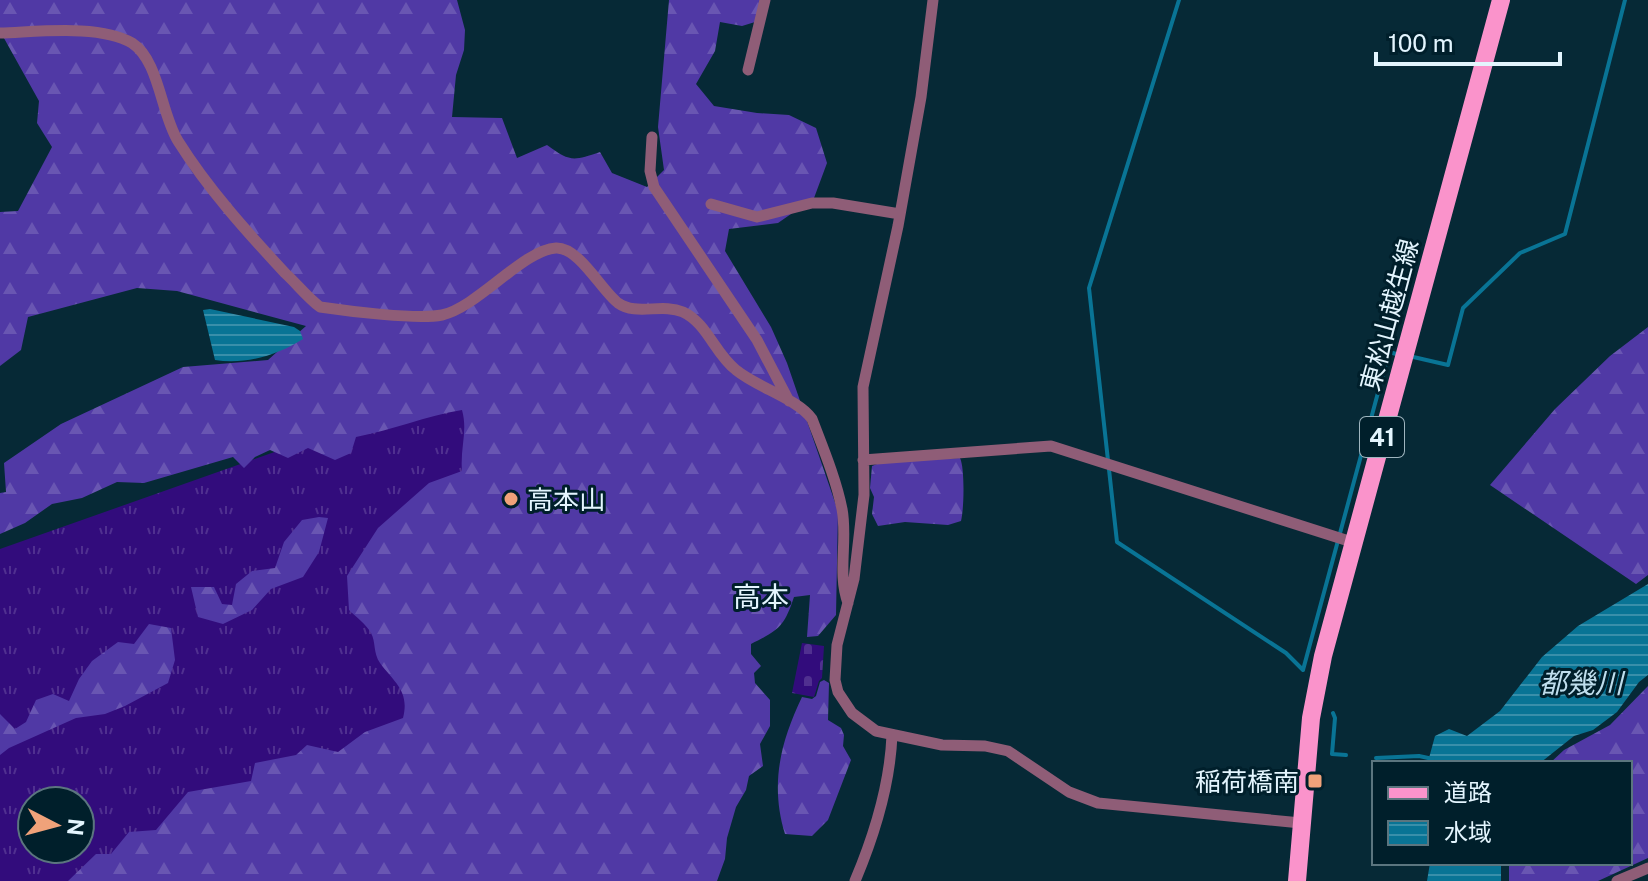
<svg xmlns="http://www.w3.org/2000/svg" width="1648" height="881" viewBox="0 0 1648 881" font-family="'Public Sans','Noto Sans JP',sans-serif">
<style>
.grass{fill:url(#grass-tufts);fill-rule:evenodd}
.forest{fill:url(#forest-firs)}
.cemetery{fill:url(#cemetery-stones)}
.water{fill:url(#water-rules)}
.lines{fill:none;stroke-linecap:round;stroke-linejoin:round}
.stream{stroke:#097495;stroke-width:4}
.street{stroke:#8f5d77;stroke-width:11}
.primary{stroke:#fa93cb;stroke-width:18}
.poi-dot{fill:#f0a27a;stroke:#001f2b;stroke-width:3}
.labels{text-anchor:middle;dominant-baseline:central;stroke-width:6;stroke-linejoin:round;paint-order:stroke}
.shield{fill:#001f2b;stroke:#9fb5bf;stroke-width:2}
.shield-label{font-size:24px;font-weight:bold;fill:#e3f5fe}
.street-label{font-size:26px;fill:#e3f5fe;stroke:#001f2b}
.poi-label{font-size:26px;fill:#e3f5fe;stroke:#001f2b;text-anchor:start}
.neighbourhood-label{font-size:28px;fill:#e3f5fe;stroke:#001f2b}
.water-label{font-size:28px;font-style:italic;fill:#bfdeed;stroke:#001f2b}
</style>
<defs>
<pattern id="grass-tufts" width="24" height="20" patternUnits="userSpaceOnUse" patternTransform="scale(2)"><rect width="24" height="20" fill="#320c7c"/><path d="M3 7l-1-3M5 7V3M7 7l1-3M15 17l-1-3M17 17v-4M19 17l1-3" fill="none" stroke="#503090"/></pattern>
<pattern id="forest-firs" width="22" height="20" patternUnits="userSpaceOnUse" patternTransform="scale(2)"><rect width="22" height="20" fill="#5039a5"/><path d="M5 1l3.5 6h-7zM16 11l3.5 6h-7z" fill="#6956b2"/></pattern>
<pattern id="cemetery-stones" width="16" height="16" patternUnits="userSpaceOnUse" patternTransform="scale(2)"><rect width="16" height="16" fill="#320c7c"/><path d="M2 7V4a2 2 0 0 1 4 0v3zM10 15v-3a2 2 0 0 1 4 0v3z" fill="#503090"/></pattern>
<pattern id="water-rules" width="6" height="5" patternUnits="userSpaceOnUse" patternTransform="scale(2)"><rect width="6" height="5" fill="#097495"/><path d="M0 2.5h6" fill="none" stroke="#398faa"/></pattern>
</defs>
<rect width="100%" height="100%" fill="#062936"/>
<path class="grass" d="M450 390 498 449 440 714 110 881H0V549ZM32 801H80V849H32Z"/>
<path class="forest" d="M0 0H457L465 30 464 50 456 75 452 117 502 118 517 158 547 145C570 162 573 161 600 152L612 173 647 187 664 170 658 127 669 0H769L765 19 742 26 720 22 715 51 696 84 714 106 757 113 789 115 816 128 827 163 814 198 778 223 729 229 725 251 771 327 787 363 838 511 836 615 818 636 807 637 810 595 794 597C784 627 779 630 751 644V654L761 666 754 673 755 683 770 700V726L760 744 763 766 749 776 746 790 736 807 727 838 725 859 717 881H68L96 854H111L129 832 156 830 188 792 251 781 255 763 296 755 307 745 338 752 365 732 403 718C410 691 394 682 380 663 373 653 376 642 371 633 367 625 355 616 349 610L347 576 378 528 429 483 462 471C460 448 468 431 462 410 426 416 392 430 356 437L351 453 335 460 308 448 288 458 270 450 255 457 244 468 233 457 144 483 117 482 82 498 52 504 25 523 0 534V493L6 492 4 463 61 424 183 367 268 360 306 326 177 291 137 288 28 317 21 350 0 366V212L18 211 52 147 37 123 39 101 0 31Z
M1648 327V575L1636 584 1490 485 1555 409 1610 356Z
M960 458C965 468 964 510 961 521L948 525 905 522 878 526 872 514 874 497 870 488 872 466 882 462Z
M319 517 328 518 319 552 303 577 271 589 252 610 223 624 198 617 191 587H214L222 604 232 605 236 584 252 571 275 568 284 542 302 520Z
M149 624 171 628 175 660 168 683 125 706 105 714 76 718 9 748 0 755V714L15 729 26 722 36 700 53 694 69 701 79 679 92 661 118 642 134 644Z
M824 680 829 683 828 720 841 728 844 735 843 746 851 760 828 820 812 836 785 834C770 785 780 743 802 697L812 699 816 696 820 682Z
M1648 686V858L1598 881H1509V863H1630V763H1550L1564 750 1610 725Z"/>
<path class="cemetery" d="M802 643 824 646 822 678 819 681 814 697 792 693Z"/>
<path class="water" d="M210 309 294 327 300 331 303 339C278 355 245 365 215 360L203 310Z
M1648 584V675L1639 682 1617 712 1593 730 1574 736 1540 763H1439L1429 758 1435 736 1449 729 1467 736 1500 711 1542 657 1578 626Z
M1430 863H1501V881H1427Z"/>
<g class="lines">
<path class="stream" d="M1179 0 1089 288 1117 542 1286 653 1303 670
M1409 356 1448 365 1463 308 1520 253 1565 234 1625 0
M1303 670 1389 352 1400 355
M1333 713 1335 718 1332 754 1346 755
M1376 758 1419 756 1433 759"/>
<path class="street" d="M933 0 921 97 898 226 863 387 864 495 854 579 837 645 835 680 838 692 852 713 876 731 942 745 985 746 1008 751 1069 792 1098 803 1301 823
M0 33C37 32 100 24 132 43 159 60 161 114 178 141 208 189 247 232 285 273 297 284 307 297 320 307 347 311 417 320 442 315 478 307 523 250 556 248 579 247 601 290 618 303 636 316 662 303 683 312 707 323 715 354 736 370 758 388 798 399 812 419 823 448 836 479 842 509 848 540 837 573 848 603
M748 70 765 0
M652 137 650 171 654 187 757 340 789 401
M711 204 757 217 812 203H833L900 214
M863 460 1051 446 1355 543
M855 881C874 836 890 785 892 735
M1617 881 1648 868"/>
<path class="primary" d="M1297 881 1311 718 1323 656 1501 0"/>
</g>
<g class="poi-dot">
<circle cx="511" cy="499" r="8"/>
<rect x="1307" y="773" width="16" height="16" rx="4"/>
</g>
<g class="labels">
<rect class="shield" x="1360" y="417" width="44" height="40" rx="6"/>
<g class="shield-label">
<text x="1382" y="437">41</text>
</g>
<g class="street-label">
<text transform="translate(1389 315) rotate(-75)">東松山越生線</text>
</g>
<g class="poi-label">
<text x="527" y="499">高本山</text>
<text x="1299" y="781" text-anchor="end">稲荷橋南</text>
</g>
<g class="neighbourhood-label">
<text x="761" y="596">高本</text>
</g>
<g class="water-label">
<text x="1581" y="682">都幾川</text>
</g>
</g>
<rect x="1372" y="761" width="260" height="104" fill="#001f2b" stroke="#5b757f" stroke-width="2"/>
<rect x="1388" y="787" width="40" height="12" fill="#fa93cb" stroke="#5b757f" stroke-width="2"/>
<text x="1444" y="801" font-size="24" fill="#e3f5fe">道路</text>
<rect x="1388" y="821" width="40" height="24" fill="url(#water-rules)" stroke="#5b757f" stroke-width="2"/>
<text x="1444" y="841" font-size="24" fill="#e3f5fe">水域</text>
<g transform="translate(56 825) rotate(96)"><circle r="38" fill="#001f2b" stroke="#5b757f" stroke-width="2"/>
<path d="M0-6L14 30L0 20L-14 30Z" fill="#f0a27a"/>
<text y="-12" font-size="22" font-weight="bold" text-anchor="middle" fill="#e3f5fe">N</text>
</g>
<path d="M1376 52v12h184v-12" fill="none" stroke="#e3f5fe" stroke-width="4"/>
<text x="1388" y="52" font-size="24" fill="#e3f5fe" stroke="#001f2b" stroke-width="6" paint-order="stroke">100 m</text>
</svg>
